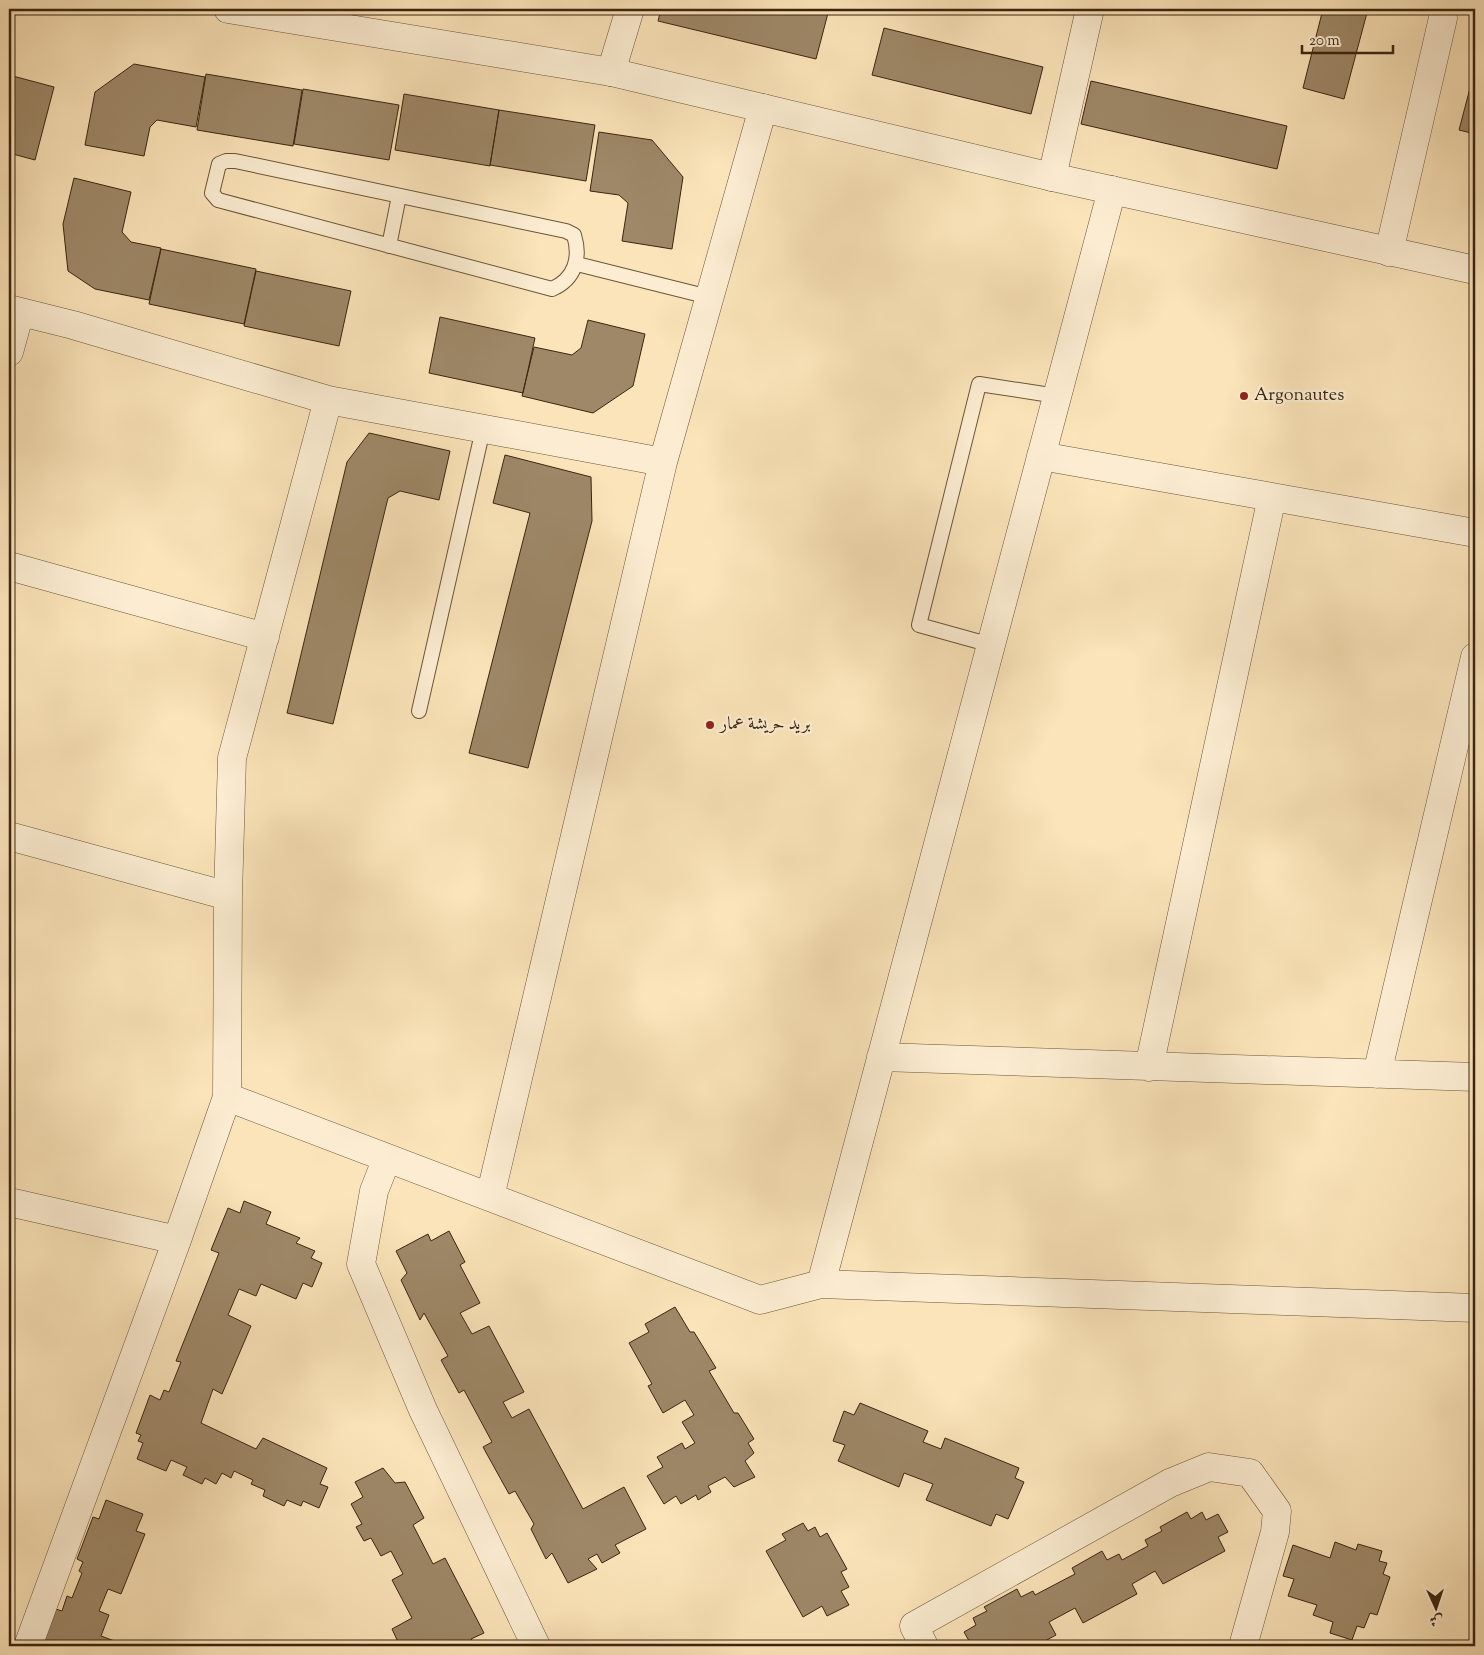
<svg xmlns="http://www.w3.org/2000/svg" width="1484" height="1655" viewBox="0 0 1484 1655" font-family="'Sorts Mill Goudy',Amiri,serif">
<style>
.building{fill:#9e8868;stroke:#3a2510}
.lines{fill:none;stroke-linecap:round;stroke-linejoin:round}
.service-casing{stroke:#6a553a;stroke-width:16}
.minor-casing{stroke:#6a553a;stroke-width:29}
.tertiary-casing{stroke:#6a553a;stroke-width:29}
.service{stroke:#fcedd2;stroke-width:14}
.minor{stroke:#fcedd2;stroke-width:28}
.tertiary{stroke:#fcedd2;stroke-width:28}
.poi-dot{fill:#8f2418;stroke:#fcedd2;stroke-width:2}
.labels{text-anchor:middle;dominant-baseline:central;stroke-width:4.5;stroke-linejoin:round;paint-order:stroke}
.poi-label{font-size:18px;fill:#3a2510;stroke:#fcedd2;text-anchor:start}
</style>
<rect width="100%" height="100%" fill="#fbe4b9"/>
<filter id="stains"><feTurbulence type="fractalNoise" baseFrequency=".004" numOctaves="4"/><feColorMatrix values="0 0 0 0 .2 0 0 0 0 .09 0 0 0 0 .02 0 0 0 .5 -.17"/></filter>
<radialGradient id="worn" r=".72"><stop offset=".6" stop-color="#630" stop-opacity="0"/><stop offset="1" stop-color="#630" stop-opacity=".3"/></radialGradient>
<path class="building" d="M661 9H811L828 13 816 59 658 21Z
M1323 9H1368L1344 99 1303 88Z
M884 28 1043 67 1031 114 872 75Z
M134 64 205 77 196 127 157 120 150 127 144 156 85 145 95 92Z
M1475 69V134L1459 130Z
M206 74 302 90 293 146 197 130Z
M9 75 54 87 35 160 9 153Z
M1091 81 1287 126 1277 169 1081 124Z
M303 89 399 105 389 160 294 144Z
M404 94 499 110 490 166 395 150Z
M499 110 595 125 586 181 490 165Z
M599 132 652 140 683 177 672 249 622 241 628 203 619 195 590 191Z
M74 178 131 192 122 232 131 242 161 248 149 300 95 289 68 271 63 224Z
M161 249 256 269 244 324 149 304Z
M256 271 351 291 339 346 244 326Z
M440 317 535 338 523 393 429 373Z
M588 320 645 334 633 386 593 413 522 396 534 347 572 355 581 348Z
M369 433 450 451 439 500 400 491 388 498 333 724 287 713 347 462Z
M505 455 591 477 592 521 528 768 469 753 530 513 493 503Z
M244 1201 271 1212 266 1224 300 1238 296 1243 315 1251 311 1258 322 1263 312 1287 303 1283 296 1299 261 1284 256 1296 239 1289 228 1315 251 1326 222 1394 213 1389 201 1423 256 1449 263 1438 327 1468 320 1484 328 1487 319 1508 303 1501 301 1506 287 1500 284 1506 263 1496 265 1490 251 1484 253 1480 234 1471 231 1478 222 1473 216 1484 205 1478 202 1484 183 1475 187 1467 171 1460 166 1471 137 1459 143 1443 138 1441 141 1435 136 1433 150 1395 160 1400 164 1390 169 1392 181 1362 176 1361 219 1253 211 1250 228 1208 240 1213Z
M449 1231 465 1262 460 1265 480 1303 460 1313 472 1334 489 1326 524 1392 503 1402 512 1418 529 1409 583 1509 624 1487 646 1529 615 1545 620 1553 602 1563 597 1554 588 1559 597 1569 568 1583 552 1553 546 1559 531 1529 534 1524 515 1491 509 1494 483 1447 492 1442 464 1390 459 1393 441 1360 448 1356 424 1313 420 1320 401 1280 407 1273 396 1251 428 1234 431 1241Z
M675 1307 690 1332H694L716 1368 709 1371 734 1413H738L754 1439 748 1443 754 1453 745 1461 755 1477 734 1487 725 1477 708 1486 711 1492 698 1500 696 1495 681 1504 676 1496 664 1504 647 1476 663 1467 657 1457 682 1443 685 1449 695 1443 682 1422 694 1415 685 1400 663 1413 648 1386 652 1384 629 1343 649 1332 645 1324Z
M860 1403 928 1431 923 1442 941 1449 945 1438 1019 1468 1015 1478 1024 1482 1008 1519 996 1514 991 1526 926 1500 933 1484 904 1473 899 1487 838 1461 845 1445 833 1441 844 1411 854 1415Z
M383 1468 395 1483 405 1482 424 1518 413 1525 433 1564 445 1558 484 1633 471 1639 475 1646H390L398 1642 392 1629 412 1618 392 1580 403 1574 391 1551 381 1556 371 1538 364 1541 356 1527 362 1524 351 1504 363 1497 355 1482Z
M106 1500 143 1514 136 1531 145 1534 121 1594 108 1589 99 1611 109 1615 101 1636 128 1646H42L56 1609 62 1611 67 1596 72 1598 82 1573 79 1571 83 1562 77 1559 93 1517 99 1519Z
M1187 1512 1191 1519 1202 1512 1206 1520 1218 1514 1228 1532 1218 1537 1225 1551 1163 1584 1155 1571 1132 1584 1137 1594 1083 1623 1075 1608 1049 1622 1056 1635 1036 1646H972L964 1632 976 1625 973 1618 987 1611 984 1607 1017 1589 1021 1597 1033 1591 1035 1595 1075 1574 1072 1568 1102 1551 1107 1560 1119 1554 1122 1560 1148 1546 1145 1540 1162 1531 1160 1527Z
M803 1523 808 1531 815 1527 820 1537 827 1533 847 1569 841 1572 849 1587 841 1591 849 1605 827 1616 822 1606 803 1617 766 1551 786 1540 782 1534Z
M1335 1542 1356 1550 1358 1544 1382 1551 1379 1561 1387 1563 1383 1574 1390 1577 1377 1615 1370 1613 1364 1628 1357 1626 1352 1640 1330 1633 1333 1622 1313 1615 1317 1605 1288 1596 1294 1579 1283 1576 1293 1545 1330 1558Z"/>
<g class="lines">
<defs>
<path id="service" d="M226 161H235L566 231 574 235C581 258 575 279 552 289L218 200 212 193 219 164Z
M389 246 399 196
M577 264 709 297
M991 645 919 625 979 384 1057 396
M419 711 483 429"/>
<path id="minor" d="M611 72 630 9
M1052 177 1090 9
M1112 190 821 1284 1475 1308
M1389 252 1443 18
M9 309 73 325 328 400
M9 352 20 312
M1041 456 1475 533
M9 566 265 637
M9 836 228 896
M881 1057 1475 1077
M1149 1067 1272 497
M1377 1074 1475 657
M227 1097 760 1300 821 1284
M387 1158 374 1191 361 1264 423 1410 536 1646
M490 1197 663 462
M9 1202 177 1240 227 1097 228 896 232 758 328 400 663 462 763 108
M28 1646 177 1240
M924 1646 914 1626 1170 1483 1209 1467 1250 1473 1277 1511 1275 1532 1243 1646"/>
<path id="tertiary" d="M228 9 611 72 1052 177 1475 270"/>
</defs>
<use href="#service" class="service-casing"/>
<use href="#minor" class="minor-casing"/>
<use href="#tertiary" class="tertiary-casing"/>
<use href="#service" class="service"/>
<use href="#minor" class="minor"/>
<use href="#tertiary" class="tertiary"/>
</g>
<g class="poi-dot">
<circle cx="1244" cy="396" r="5"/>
<circle cx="710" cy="725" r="5"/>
</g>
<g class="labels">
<g class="poi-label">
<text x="1254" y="396">Argonautes</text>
<text x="720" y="725">بريد حريشة عمار</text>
</g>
</g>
<rect width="1484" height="1655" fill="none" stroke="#fbe4b9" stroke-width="30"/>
<rect x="10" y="10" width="1464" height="1635" fill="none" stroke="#3a2510" stroke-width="2.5"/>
<rect x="15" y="15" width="1454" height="1625" fill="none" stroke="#3a2510"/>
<g transform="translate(1436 1608) rotate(177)" stroke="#fcedd2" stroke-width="4" paint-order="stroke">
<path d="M0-4L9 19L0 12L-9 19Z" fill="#3a2510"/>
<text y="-8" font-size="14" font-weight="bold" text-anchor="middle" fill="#3a2510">ش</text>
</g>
<path d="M1302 45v8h91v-8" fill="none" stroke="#3a2510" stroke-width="2.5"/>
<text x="1309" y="45" font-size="15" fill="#3a2510" stroke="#fcedd2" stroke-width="4" paint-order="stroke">20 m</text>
<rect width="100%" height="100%" filter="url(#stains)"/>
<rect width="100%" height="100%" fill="url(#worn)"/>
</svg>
